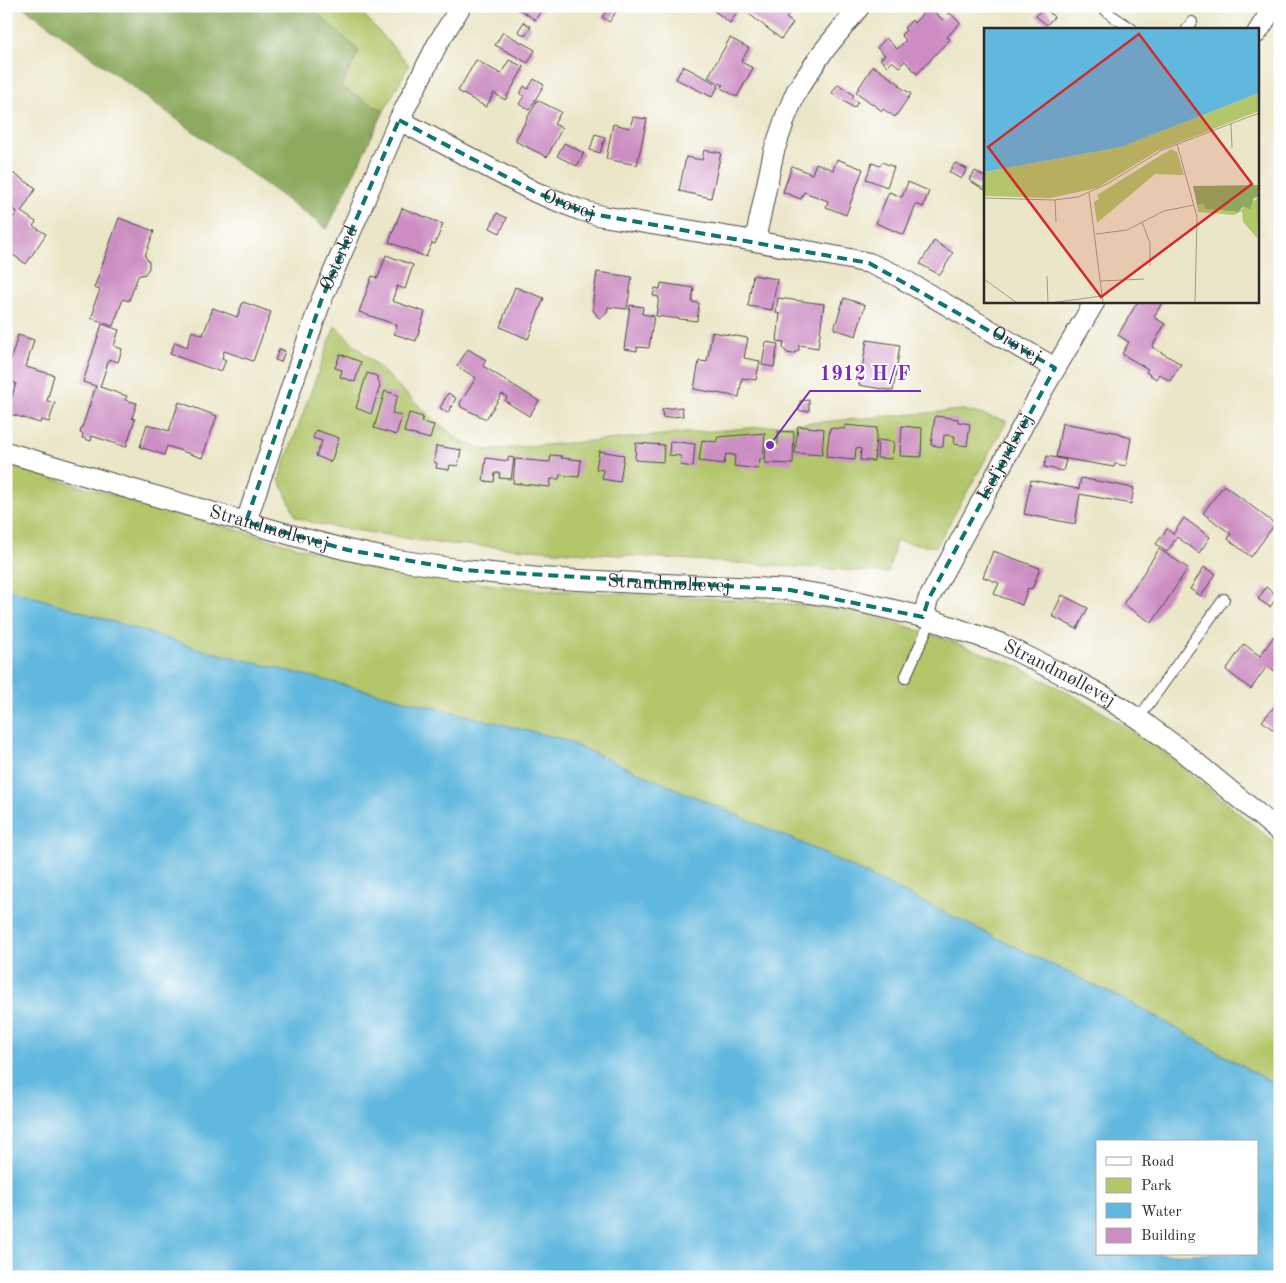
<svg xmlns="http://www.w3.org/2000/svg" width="1286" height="1283" viewBox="0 0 1286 1283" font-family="'Old Standard TT',serif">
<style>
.green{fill:#b2c66a;stroke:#6e784a}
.forest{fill:#8dab5e;stroke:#5c6b44}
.water{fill:#60b8de;stroke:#467284;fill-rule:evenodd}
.building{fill:#cc8ec2}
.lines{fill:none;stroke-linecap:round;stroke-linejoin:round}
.lane-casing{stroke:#484743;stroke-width:12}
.street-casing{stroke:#484743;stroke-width:22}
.lane{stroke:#fff;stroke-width:10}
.street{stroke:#fff;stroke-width:20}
.marked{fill:none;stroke:#0f766e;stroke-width:4;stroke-dasharray:10 6;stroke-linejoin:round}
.labels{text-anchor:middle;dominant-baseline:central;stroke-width:4;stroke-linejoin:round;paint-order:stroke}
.street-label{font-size:19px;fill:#2b2b2b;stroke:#fff}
.inset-road{fill:none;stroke:#9e9b89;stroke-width:1}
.view{fill:#d62828;fill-opacity:0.15;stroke:#d62828;stroke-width:2.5}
.inset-edge{fill:none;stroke:#2b2b2b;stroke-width:2.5}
.leader{fill:none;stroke:#7b2cbf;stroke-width:2}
.callout-dot{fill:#7b2cbf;stroke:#fff;stroke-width:2}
.callout-label{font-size:20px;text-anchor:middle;font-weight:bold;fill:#7b2cbf;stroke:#fff;stroke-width:4;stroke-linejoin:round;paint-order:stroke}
</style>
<rect width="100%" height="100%" fill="#fff"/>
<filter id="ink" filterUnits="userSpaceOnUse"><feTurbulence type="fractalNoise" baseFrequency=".02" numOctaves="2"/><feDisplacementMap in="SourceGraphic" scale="10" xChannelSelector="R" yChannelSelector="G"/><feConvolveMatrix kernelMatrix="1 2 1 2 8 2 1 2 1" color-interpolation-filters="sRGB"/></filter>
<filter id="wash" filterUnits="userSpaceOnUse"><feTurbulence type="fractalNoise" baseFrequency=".0096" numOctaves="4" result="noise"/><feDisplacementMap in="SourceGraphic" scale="20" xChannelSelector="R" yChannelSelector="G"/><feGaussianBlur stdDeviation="1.12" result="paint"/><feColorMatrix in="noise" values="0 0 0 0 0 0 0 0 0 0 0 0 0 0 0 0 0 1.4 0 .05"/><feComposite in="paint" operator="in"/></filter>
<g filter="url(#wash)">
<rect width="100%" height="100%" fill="#ebe6c8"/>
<path class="green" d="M309 6H356L409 65 384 111 340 87 359 51Z
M335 326 433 419 459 440 485 450 963 410 1007 421 936 547 896 541 888 573 437 543 317 524 296 517 279 479Z
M6 465 383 571 528 589 763 601 863 612 942 638 1017 666 1089 704 1159 748 1280 847V1087L1137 1006 808 846 561 739 200 649 6 588Z"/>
<path class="forest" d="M22 6H309L359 51 341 87 384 111 327 229Z"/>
<path class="water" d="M6 588 200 649 561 739 808 846 1137 1006 1280 1087V1277H6ZM1097 1142H1257V1254H1097Z"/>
<g id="blocks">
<path class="building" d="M515 6H544L535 20Z
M610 6H614L618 9 609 22 602 17Z
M708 6H732L738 11 730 23Z
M739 6H795L786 18 793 23 781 39Z
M929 7 943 20 950 13 960 23 947 37 950 39 917 74 905 61 899 67 892 61 887 66 880 59 885 55 877 48 886 38 897 49 906 40 901 35 906 30 904 28 912 20 914 23Z
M1044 7 1054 17 1047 25 1036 16Z
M524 22 531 27 525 36 518 31Z
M503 32 535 50 528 63 495 45Z
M730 38 749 48 741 62 753 68 737 97 721 88 723 85 708 77Z
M476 60 501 74 509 60 524 67 505 100 494 93 486 107 458 91Z
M683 66 719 85 712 97 676 79Z
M873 66 900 84 899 86 911 94 895 117 883 109 882 111 856 92Z
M534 79 544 85 529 110 519 104 524 96 520 94 524 86 528 89Z
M838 84 854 95 852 98 858 102 854 108 832 93Z
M537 100 561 112 554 124 562 128 547 157 515 141Z
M633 117 647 119 637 165 606 159 613 124 630 128Z
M595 134 605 137 600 153 590 150Z
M564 143 584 153 577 166 557 156Z
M704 150 721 153 711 198 679 191 686 157 702 160Z
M837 159 863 169 846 215 826 207 828 201 804 192 801 199 783 192 792 166 812 174 816 163 833 170Z
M882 162 894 167 887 187 866 179 872 163 880 166Z
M955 163 967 169 961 179 949 172Z
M975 171 985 177V190L969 180Z
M11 172 36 188 21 212 36 222 33 226 46 234 26 264 6 250V228L17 212 6 205V180Z
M908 182 929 191 923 207 916 204 904 235 876 223 889 192 902 197Z
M402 208 443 224 435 244 432 243 426 257 389 242Z
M497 213 507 218 500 233 490 228Z
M119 218 154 231 145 256 149 262V268L145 274 138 276 129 301 123 299 113 326 91 318 95 308 93 307 100 290 94 288Z
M934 241 953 253 940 275 920 264Z
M386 255 413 265 405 289 397 286 392 301 425 312 416 341 394 334 397 325 359 312 372 276 378 278Z
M597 272 632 277 627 309 608 307 607 313 599 318 593 310V299Z
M753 275 777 279 772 310 748 306Z
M661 283 694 288 692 302 699 303 697 321 656 316 659 297 653 296 655 288 660 289Z
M515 287 544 298 528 339 500 327Z
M778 298 824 304 818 348 799 345V350L793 354 787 353 783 348 784 342 777 341 780 314 776 313Z
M844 298 865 305 856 336 834 329Z
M1138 301H1163L1154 317 1165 324 1152 347 1181 364 1170 381 1159 374 1156 379 1146 372 1148 369 1122 354 1129 342 1118 335Z
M243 302 271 312 253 361 224 351 222 358 226 360 221 372 170 354 175 342 187 347 192 331 203 335 213 308 237 317Z
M630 305 643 307 642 314 654 316 649 348 637 347V351L624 349Z
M102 324 119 330 114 346 122 349 118 362 109 359 100 387 127 396 125 400 137 403 132 418 135 419 126 447 92 436 91 441 82 438 83 434 80 433 96 386 83 382Z
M712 332 748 338 744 358 760 361 756 380 742 378 739 397 694 389 699 361 707 362Z
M18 335 34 340 26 367 54 375 47 401 55 403 49 422 41 420 40 423 7 413 16 383 6 381V375Z
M867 340 900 345 893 391 859 385Z
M766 342 778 344 774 367 762 365Z
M279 349 285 351 281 362 275 360Z
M468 349 486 360 483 366 539 401 529 416 505 401 507 397 502 394 486 419 461 407 460 403 476 378 457 366Z
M340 354 361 362 355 382 340 377 342 370 335 368Z
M367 373 377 376 380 386 371 414 356 408Z
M385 391 398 395 392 413 402 416 396 435 374 428Z
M448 393 456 398 448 413 440 408Z
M809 400V411H799L800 401Z
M179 402 217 416 202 458 167 446 164 455 140 447 147 424 169 431Z
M682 407 683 416 663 418 662 409Z
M409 413 423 417 421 422 434 425 430 439 404 432Z
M935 416 958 419V422L970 424 967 446 954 444 955 436 944 435 943 447 931 445Z
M1062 423 1120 433V435L1131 438 1126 466 1115 464 1114 467 1056 457Z
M845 425 877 428 874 461 860 460 861 449 856 448 855 460 826 457 830 428 845 429Z
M798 426 824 429 822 455 795 453Z
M902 426 922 428 921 457 900 456Z
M316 430 339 438 331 462 316 456 322 441 313 438Z
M778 431 794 432 793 464 765 463 766 444H778Z
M765 433 763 460 760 459 758 469 734 466 735 455 726 454 724 464 699 461 702 440 716 442 718 437Z
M878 440 894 442 892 459 877 458Z
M670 441 695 444 693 467 680 465 681 456 669 455Z
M636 443 664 445 663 462 635 460Z
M436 446 461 450 458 466 450 465 449 470 436 468 437 463 434 462Z
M599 451 624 455 620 482 602 479 603 470 596 469Z
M551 455 562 456 561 458 581 460 579 477 560 475 559 479H551L550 487 513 483 515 459 550 462Z
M1047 456 1066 460 1063 471 1044 467Z
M508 457 514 458 511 479 499 478 500 473H495L494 482 483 481 486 458 508 461Z
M1081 478 1134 488 1131 504 1080 494 1075 524 1024 514 1031 480 1079 489Z
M1224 485 1275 524 1251 557 1228 539 1231 534 1203 513Z
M1184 518 1210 537 1199 553 1177 537 1167 552 1156 544 1167 529 1173 534Z
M1159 549 1188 568 1152 623 1123 604Z
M993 551 1040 568 1032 589 1028 588 1022 605 994 594 999 583 983 577Z
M1204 567 1216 574 1201 596 1190 589Z
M1266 587 1278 596 1270 607 1258 599Z
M1062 595 1088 608 1077 629 1052 616Z
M1274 636 1280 640V665L1275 671 1267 666 1251 689 1226 670 1244 644 1260 656Z
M1280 700V735L1262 721Z"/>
</g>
</g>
<g filter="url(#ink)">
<use href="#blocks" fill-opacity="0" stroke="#484743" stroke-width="1"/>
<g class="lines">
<defs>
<path id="lane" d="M1101 6 1111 15 1132 29
M1187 29 1192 22
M905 678 931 620
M1138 719 1224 599"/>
<g id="street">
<path d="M1257 33 1274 6"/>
<path id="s1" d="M399 120 535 192 580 210 602 216 755 241 855 260 869 263 894 274 1055 368"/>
<path d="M755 241 774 151 786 116 797 90 822 53 860 6"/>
<path id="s2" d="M6 452 117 485 305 539 348 550 391 559 463 570 539 578 639 583 737 587 790 590 843 598 923 617 1002 644 1074 680 1105 697 1143 722 1182 751 1280 832"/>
<path id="s3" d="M246 522 292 385 321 301 399 120 438 43 461 6"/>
<path id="s4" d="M923 617 928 600 1034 405 1095 301"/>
</g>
</defs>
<use href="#lane" class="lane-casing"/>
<use href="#street" class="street-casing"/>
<use href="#lane" class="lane"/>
<use href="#street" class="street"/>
</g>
</g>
<path class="marked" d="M399 120 535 192 587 213 869 263 1055 368 928 600 923 617 790 590 463 570 348 550 246 522 321 301Z"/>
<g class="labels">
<g class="street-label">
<text stroke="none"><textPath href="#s1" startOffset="190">Orøvej</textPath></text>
<text stroke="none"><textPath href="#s3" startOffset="280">Østerled</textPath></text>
<text stroke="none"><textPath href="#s1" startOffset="665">Orøvej</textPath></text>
<text stroke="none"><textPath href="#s4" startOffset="180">Isefjordsvej</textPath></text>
<text stroke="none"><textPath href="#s2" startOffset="274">Strandmøllevej</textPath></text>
<text stroke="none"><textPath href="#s2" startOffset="679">Strandmøllevej</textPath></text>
<text stroke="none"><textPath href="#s2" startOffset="1084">Strandmøllevej</textPath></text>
</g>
</g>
<g transform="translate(984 28)">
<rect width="275" height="275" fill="#ebe6c8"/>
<path d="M275 65V83L173 123 113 160 66 170 0 168V144L137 119ZM187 121 193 124 200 147 171 146 113 195 110 174 115 171 113 167ZM275 169 273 210 259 194 258 183 250 187 214 184 213 177 220 176 221 181 254 184Z" fill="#b2c66a"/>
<path d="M275 157V169L270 170 266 181 259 179 254 184 221 181 220 176 213 177 209 158Z" fill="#8dab5e"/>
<path d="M0 0H275V65L137 119 0 144Z" fill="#60b8de"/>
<path class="inset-road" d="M247 96 248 120M193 116 213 189 211 275M105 165 119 275M0 170 70 172 94 169 123 156 178 122 275 85M71 172 72 194M158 194 166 215V238M112 206 143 202 180 183 210 177M63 248 64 275M0 251 33 275M117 253 160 251M66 275 118 268"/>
<path class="view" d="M155 6 268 156 117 269 4 119Z"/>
<rect width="275" height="275" class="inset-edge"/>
</g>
<path class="leader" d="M770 445L810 391H921"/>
<circle class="callout-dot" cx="770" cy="445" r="5"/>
<g class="callout-label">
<text x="865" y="380">1912 H/F</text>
</g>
<rect width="1286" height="1283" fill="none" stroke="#fff" stroke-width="25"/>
<rect x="1096" y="1140" width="162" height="115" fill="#ffffff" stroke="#aaaaaa"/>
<rect x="1106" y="1157" width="25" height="8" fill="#ffffff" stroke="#aaaaaa"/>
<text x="1141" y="1166" font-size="15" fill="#2b2b2b">Road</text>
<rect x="1106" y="1178" width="25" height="15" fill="#b2c66a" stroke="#aaaaaa"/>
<text x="1141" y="1190" font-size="15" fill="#2b2b2b">Park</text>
<rect x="1106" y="1203" width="25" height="15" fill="#60b8de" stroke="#aaaaaa"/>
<text x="1141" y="1216" font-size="15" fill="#2b2b2b">Water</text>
<rect x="1106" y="1228" width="25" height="15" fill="#cc8ec2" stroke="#aaaaaa"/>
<text x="1141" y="1240" font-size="15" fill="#2b2b2b">Building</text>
</svg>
